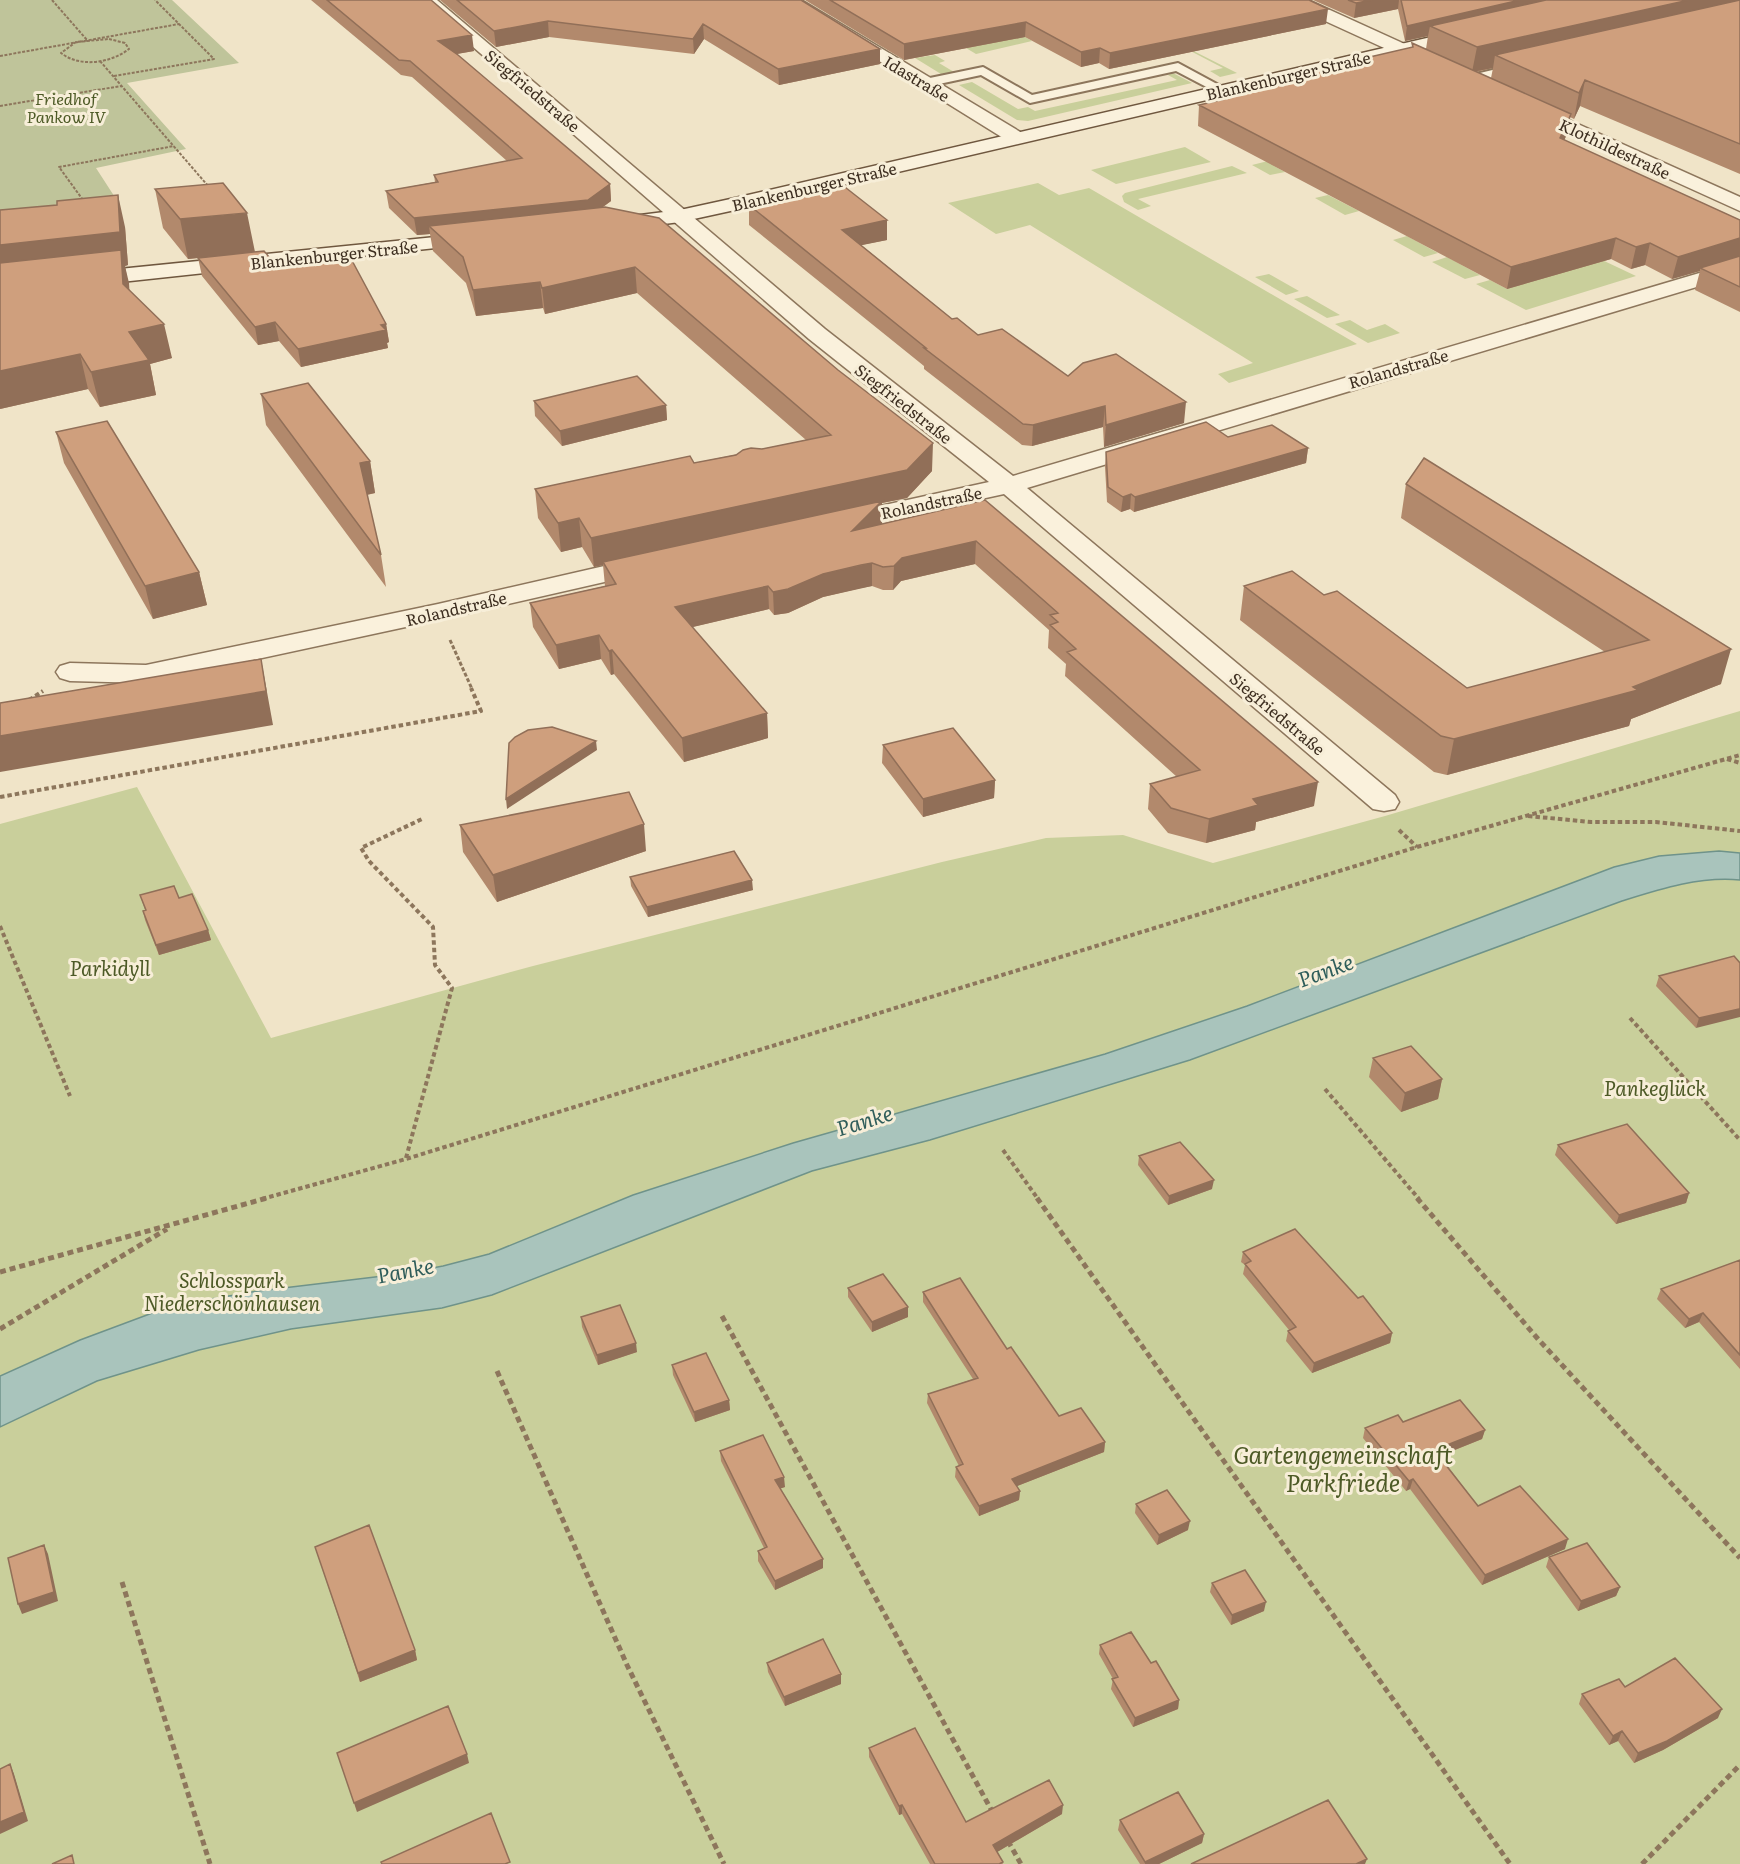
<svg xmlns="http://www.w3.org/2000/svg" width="1740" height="1864" viewBox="0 0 1740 1864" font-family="Literata,serif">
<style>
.green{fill:#c9cf9b}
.cemetery{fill:#bfc49a}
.water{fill:#a9c4bc;stroke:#6f938a;stroke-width:1.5}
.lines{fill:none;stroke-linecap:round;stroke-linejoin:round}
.service-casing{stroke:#8d765c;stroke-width:4}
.minor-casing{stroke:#8d765c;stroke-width:3}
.secondary-casing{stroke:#6f573f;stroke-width:3}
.path-far3{stroke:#8d765c;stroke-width:2;stroke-dasharray:3 1.5;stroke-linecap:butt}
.path-far2{stroke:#8d765c;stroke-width:3;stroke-dasharray:4 2;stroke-linecap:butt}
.path-far1{stroke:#8d765c;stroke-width:4;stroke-dasharray:4.5 3;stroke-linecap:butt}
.path{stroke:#8d765c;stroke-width:5;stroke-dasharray:6 4;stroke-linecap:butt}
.service{fill:#faf1dc;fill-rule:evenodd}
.minor{fill:#faf1dc;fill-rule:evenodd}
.secondary{fill:#faf1dc;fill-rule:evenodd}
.wall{fill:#b2896c;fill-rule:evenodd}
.shaded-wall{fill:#916f58}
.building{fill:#cf9f7d;stroke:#916f58;stroke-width:1.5}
.labels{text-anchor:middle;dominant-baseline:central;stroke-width:6;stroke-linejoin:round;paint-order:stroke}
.far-street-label{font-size:16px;fill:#3d2e20;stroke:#f7eed8}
.far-park-label{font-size:16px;font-style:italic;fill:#4d5a26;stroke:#f7eed8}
.park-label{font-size:20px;font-style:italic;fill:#4d5a26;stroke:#f7eed8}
.water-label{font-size:21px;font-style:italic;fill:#2f5d5a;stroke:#f7eed8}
.near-park-label{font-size:24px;font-style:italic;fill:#4d5a26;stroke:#f7eed8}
</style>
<rect width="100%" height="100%" fill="#f0e4c8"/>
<path class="green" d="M1085 0H1093L1237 73 1220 77 1210 71 1223 68 1179 45 1169 47 1088 4 999 22 1032 41 976 54 966 48 995 42 963 24Z
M935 55 945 61 939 63 954 72 941 74 915 58Z
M1173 73 1192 83 1028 121 1017 120 959 85 972 82 1018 109 1028 107 1035 111 1177 80 1168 75Z
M1350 141 1636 276 1526 310 1476 284 1490 280 1507 289 1538 279 1272 165 1285 172 1270 175 1252 165Z
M1185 147 1211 162 1116 184 1091 170Z
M1232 166 1247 173 1138 199 1151 206 1138 210 1124 202 1122 196 1125 193Z
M1038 183 1059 195 1089 188 1357 344 1229 383 1218 374 1253 363 1030 225 996 234 948 203Z
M1328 195 1359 211 1345 215 1315 198Z
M1407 236 1438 253 1424 257 1393 240Z
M1447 257 1480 275 1465 279 1432 262Z
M1269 274 1299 291 1286 295 1255 277Z
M1307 296 1340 315 1327 318 1294 299Z
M1350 320 1367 330 1385 324 1400 333 1368 343 1335 324Z
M1740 711V1864H0V824L137 787 271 1038 533 966 942 862 1046 838 1123 835 1213 863 1385 816Z"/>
<path class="cemetery" d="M0 0H172L239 63 127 83 186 149 96 168 118 202 0 221Z"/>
<path class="water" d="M1719 851 1740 853V880C1700 876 1660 889 1622 901L1190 1060 930 1140 812 1171 492 1295 442 1308 291 1329 199 1350 97 1381 0 1427V1376L80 1340 171 1306 258 1291 400 1274 443 1266 489 1254 633 1195 793 1143 1105 1054 1247 1006 1614 867 1659 856Z"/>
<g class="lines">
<defs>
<path id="service" d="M1178 63 1228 90 1222 94 1218 93 1176 71 1030 103 981 75 925 87 919 83 925 79 983 67 1032 95Z
M1522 63 1526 64 1528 67 1526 70 1467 84 1461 80 1463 77Z"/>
<path id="minor" d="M419 0H437L825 329 1013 476 1740 261V274L1027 488 1395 795 1399 802 1395 809 1384 811 1373 809 1004 494 839 530 830 527 826 522 830 517 989 482 809 339Z
M781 0H801L1022 133 1025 137 1022 141H1008Z
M1286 0H1308L1442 61 1445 65 1442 69H1430L1288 4Z
M1529 102 1740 197V211L1522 112 1520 108 1522 104Z
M648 556 657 558 661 564 657 570 438 620 146 683 70 681 60 678 56 672 60 666 70 663 146 665 438 604Z"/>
<path id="secondary" d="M1470 28 1476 29 1479 33 1476 37 735 210 680 222 616 230 609 228 606 224 609 220 616 218 680 210 735 198Z
M475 233 482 235 486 239 482 243 0 295V281Z"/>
</defs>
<use href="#service" class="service-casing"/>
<use href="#minor" class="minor-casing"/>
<use href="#secondary" class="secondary-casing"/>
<path class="path-far3" d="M52 0 87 40
M109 39 125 43 129 49C111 63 80 68 61 53L76 42Z
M0 56 179 24
M100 61 209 187
M114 76 214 59 155 0
M0 106 121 86
M83 200 59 167 174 146"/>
<path class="path-far2" d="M450 640 472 689"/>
<path class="path-far1" d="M29 700 43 691
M1727 759 1740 763
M0 797 481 711 471 688
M1528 816 1591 822H1656L1740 831
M1399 830 1417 847
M0 926 70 1096
M1630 1018 1740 1140
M1325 1089 1419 1199
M1003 1150 1038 1199
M406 1158 452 988 435 965 433 927 369 861 361 848 422 819
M262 1199 406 1159 1417 847 1740 755"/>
<path class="path" d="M1037 1198 1510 1864
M1417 1198 1538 1339 1740 1558
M0 1272 267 1198
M722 1316 993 1813
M0 1329 167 1229
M497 1371 627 1665 724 1864
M122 1582 210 1864
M1008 1841 1021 1864
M1642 1864 1740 1765"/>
<use href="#service" class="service"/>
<use href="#minor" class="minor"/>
<use href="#secondary" class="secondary"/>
</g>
<path class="wall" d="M311 0H431L474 51 456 54 610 184 611 201 603 207 932 471 907 498 882 503 881 524 985 500 1314 806 1256 822 1255 830 1206 843 1168 833 1148 809 1150 784 1177 777 1065 676 1066 664 1048 648 1049 630 975 564 901 581 893 590H883L872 586 861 588 823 597 788 613 774 615 769 609 692 627 767 713 768 738 684 762 614 674 611 675 601 659 559 669 533 627 530 603 605 586 603 565 594 567 582 547 561 552 538 518 535 489 694 463 806 440 637 293 545 314 543 308 476 316 466 283 433 251 430 234 417 235 389 208 386 191 435 182 434 175 507 161 412 77 401 75Z
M440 0H801L880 49V64L779 85 704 39 694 54 549 37 496 47Z
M805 0H1309L1326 24 1109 69 1099 63 1081 67 1025 37 904 60Z
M1313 0H1740V174L1580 106 1574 119 1570 117 1567 134 1564 140 1740 220V312L1695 290 1700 271 1672 279 1645 265 1631 269 1611 259 1507 289 1198 126 1199 105 1222 100 1223 91 1412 48V43L1426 49 1428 36 1405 41 1398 9 1354 18ZM1493 68 1491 78 1476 72Z
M155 189 254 252 386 324 389 342 387 343 388 348 301 367 279 341 258 345 202 276 198 258 188 259 163 228Z
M749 205 887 220V240L861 245 952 319 978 335 1068 376 1184 423 1104 447 1103 427 1032 446 1022 445 924 369V366L749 225Z
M125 227 128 265 125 266 129 289 172 358 150 364 156 395 100 407 88 389 0 409Z
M261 394 370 461 375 493 367 495 381 555 386 587 266 425Z
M534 401 666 405 667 420 562 446 535 416Z
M56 432 199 572 207 605 153 619 64 463Z
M1228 437 1308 448 1306 463 1134 512 1130 509 1121 512 1107 502 1105 467 1106 452Z
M1406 484 1721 684 1631 719 1629 726 1447 775 1434 772 1240 620 1244 586 1324 595 1467 688 1605 652 1401 518Z
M883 745 995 780 994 798 923 817 882 763Z
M460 825 646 851 497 902 463 852Z
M630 877 753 890 648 917 631 886Z
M140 895 179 898 208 930 211 940 159 955 145 920 143 911 145 910Z
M1734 956 1696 1028 1656 986 1659 976Z
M1373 1058 1442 1079 1438 1099 1401 1112 1369 1077Z
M1558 1145 1689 1193 1686 1203 1616 1224 1555 1155Z
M1139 1156 1212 1189 1168 1205 1138 1165Z
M1243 1252 1358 1298 1392 1333 1390 1343 1312 1373 1286 1341 1288 1331 1289 1330 1243 1274 1245 1265 1241 1262Z
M1740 1260V1369L1699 1322 1685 1328 1657 1299 1661 1289Z
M848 1288 908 1307V1317L872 1332 848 1297Z
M923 1292 1007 1349 1059 1416 1105 1442 1104 1452 1017 1486 1020 1491 1019 1500 979 1516 955 1477 956 1467 959 1466 927 1403 928 1394 973 1379 923 1302Z
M581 1317 637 1352 598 1365 582 1327Z
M672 1365 729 1400 730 1410 695 1422 673 1375Z
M1403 1422 1485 1430 1482 1439 1440 1456 1478 1506 1565 1549 1482 1585 1410 1489 1406 1491 1363 1438 1365 1428Z
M720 1451 785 1487 780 1488 823 1559V1568L775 1590 758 1561V1551L764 1548 721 1461Z
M1136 1504 1188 1530 1157 1545 1135 1513Z
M315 1547 415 1650 417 1660 360 1682Z
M1549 1557 1620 1587 1616 1596 1578 1611 1546 1567Z
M1212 1583 1264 1611 1231 1625 1210 1592Z
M1100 1645 1151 1663 1179 1700 1178 1709 1133 1727 1111 1689 1113 1679 1099 1654Z
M767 1663 841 1674V1684L785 1706 768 1672Z
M1625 1687 1718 1718 1663 1750 1634 1763 1618 1741 1609 1745 1579 1704 1582 1694Z
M869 1748 966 1822 1062 1814 997 1852 1003 1864H930L902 1814 899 1815 869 1757Z
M1120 1820 1204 1834 1202 1843 1159 1864H1140L1118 1830Z"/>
<path class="shaded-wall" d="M1372 0H1399L1398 9 1354 18 1356 3Z
M1520 0H1572L1430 26 1428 36 1405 41 1407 26Z
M1689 0H1740L1495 55 1493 68 1472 72 1477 47Z
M1328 9 1326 24 1109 69 1110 53Z
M548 21 549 37 496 47 494 31Z
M1026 22 1025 37 904 60V44Z
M703 24 704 39 694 54 693 39Z
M472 35 474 51 440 57 438 41Z
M1100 48 1099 63 1081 67V52Z
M880 49V64L779 85 778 69Z
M1585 80 1580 106 1574 119 1579 93Z
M1571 114 1567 134 1556 159 1560 138Z
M610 184 611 201 589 217 429 226 430 234 417 235 414 218Z
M118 195 125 227 128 265 125 266 129 283 131 318 0 279V245Z
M247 213 255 252 188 259 180 219Z
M887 220V240L843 249 842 230Z
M1616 238 1611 259 1507 289 1511 267Z
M1740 238V256L1700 268V271L1672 279 1678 257Z
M1650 243 1645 265 1631 269 1636 247Z
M635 267 637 293 545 314 542 288Z
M540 282 543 308 476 316 473 290Z
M275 322 279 341 258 345 255 327Z
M164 324 172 358 150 364 156 395 100 407 91 372 129 332Z
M386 324 389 342 387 343 388 348 301 367 298 349Z
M80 354 88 389 0 409V371Z
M1186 402 1184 423 1104 447 1106 425Z
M666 405 667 420 562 446 560 431Z
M1105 406 1103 427 1032 446 1033 425Z
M933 443 932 471 907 498 882 503V524L852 554V531L603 562V565L594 567 591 538Z
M1308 448 1306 463 1134 512 1135 497Z
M370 461 375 493 365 495 360 463Z
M1131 494 1130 509 1121 512 1123 497Z
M579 518 582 547 561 552 558 523Z
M976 541 975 564 901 581 893 590 894 566 902 558Z
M872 563V586L823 597 788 613 774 615 773 592 823 574Z
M199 572 207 605 153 619 145 586Z
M768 586 769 609 676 631 675 607Z
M599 635 601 659 559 669 556 645Z
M1731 649 1721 684 1631 719 1629 726 1447 775 1454 739 1633 687Z
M612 650 614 674 611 675 609 651Z
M261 659 273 725 0 772V736Z
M767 713 768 738 684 762 682 738Z
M596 741 597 750 507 809 506 799Z
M995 780 994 798 923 817V799Z
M1318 782 1314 806 1256 822 1255 830 1206 843 1209 819 1253 799Z
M644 824 646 851 497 902 493 875Z
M752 880 753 890 648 917 647 907Z
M208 930 211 940 159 955 156 945Z
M1740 1008V1017L1696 1028 1699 1018Z
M1442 1079 1438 1099 1401 1112 1405 1093Z
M1214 1180 1212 1189 1168 1205 1169 1196Z
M1689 1193 1686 1203 1616 1224 1619 1215Z
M908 1307V1317L872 1332V1322Z
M1703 1313 1699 1322 1685 1328 1689 1319Z
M1392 1333 1390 1343 1312 1373 1314 1363Z
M636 1343 637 1352 598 1365 597 1355Z
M729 1400 730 1410 695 1422 694 1412Z
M1485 1430 1482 1439 1432 1459 1434 1450Z
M1105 1442 1104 1452 1012 1488V1479Z
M784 1477 785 1487 776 1490 775 1480Z
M1413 1479 1410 1489 1406 1491 1409 1481Z
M1020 1491 1019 1500 979 1516V1506Z
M1190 1521 1188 1530 1157 1545 1159 1535Z
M1568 1539 1565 1549 1482 1585 1485 1575Z
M44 1545 48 1554 58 1601 22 1614 18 1604Z
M823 1559V1568L775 1590V1581Z
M1620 1587 1616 1596 1578 1611 1581 1601Z
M1266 1602 1264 1611 1231 1625 1232 1615Z
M415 1650 417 1660 360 1682 358 1673Z
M841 1674V1684L785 1706 784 1697Z
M1179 1700 1178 1709 1133 1727 1135 1718Z
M1722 1709 1718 1718 1663 1750 1634 1763 1638 1753Z
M1622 1731 1618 1741 1609 1745 1613 1736Z
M467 1754 469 1763 357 1812 354 1803Z
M10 1764 14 1774 28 1821 0 1834V1822Z
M902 1805V1814L899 1815V1806Z
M1063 1805 1062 1814 992 1855 993 1845Z
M1204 1834 1202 1843 1159 1864H1145V1862Z
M1367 1859 1365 1864H1356Z"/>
<path class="building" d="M327 0H431L472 35 438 41 458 55 610 184 588 200 414 218 386 191 438 182 434 175 522 158 410 61 399 60Z
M457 0H801L880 49 778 69 703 24 693 39 548 21 494 31Z
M830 0H1309L1328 9 1110 53 1100 48 1081 52 1026 22 904 44Z
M1348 0H1372L1356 3Z
M1401 0H1520L1407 26Z
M1546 0H1689L1477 47 1430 26Z
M1740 0V144L1585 80 1579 93 1495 55Z
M1412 43 1571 114 1560 138 1740 220V238L1678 257 1650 243 1636 247 1616 238 1511 267 1199 105 1230 98 1222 94 1226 93 1223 91 1413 47Z
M223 183 247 213 180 219 155 189Z
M841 184 887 220 842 230 952 319 957 318 978 335 1002 329 1068 376 1083 363 1116 354 1186 402 1106 425 1105 406 1033 425 1023 424 924 348H926L749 205Z
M118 195 120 232 0 245V210L57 205V201Z
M605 207 659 218 838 370 933 443 907 470 591 538 579 518 558 523 535 489 690 456 694 463 736 455 743 450 751 448 762 449 831 435 635 267 542 288 540 282 473 290 463 257 429 226Z
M121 250 123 284 164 324 129 332 149 360 91 372 80 354 0 371V263Z
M264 251 274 263 349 255 386 324 381 325 386 330 298 349 275 322 255 327 198 258Z
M1740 256V287L1700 268Z
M637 376 666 405 560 431 534 401Z
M308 383 370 461 360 463 381 555 261 394Z
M107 421 199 572 145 586 56 432Z
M1206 422 1228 437 1272 425 1308 448 1135 497 1131 494 1123 497 1108 487 1106 452Z
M1424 458 1731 649 1633 687 1638 690 1454 739 1441 736 1244 586 1292 571 1324 595 1337 591 1467 688 1649 640 1406 484Z
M985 500 1318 782 1253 799 1258 805 1209 819 1171 808 1150 784 1200 770 1067 652 1076 649 1050 625 1058 622 1050 615 1058 613 976 541 902 558 894 566 883 567 872 563 861 565 823 574 788 589 773 592 768 586 675 607 767 713 682 738 612 650 609 651 599 635 556 645 530 603 616 584 603 562 882 501 852 531Z
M261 659 266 691 0 736V703Z
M552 727 596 741 506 799 509 743 515 737 528 730Z
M953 728 995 780 923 799 883 745Z
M629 792 644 824 493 875 460 825Z
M734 851 752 880 647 907 630 877Z
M174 886 179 898 192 894 208 930 156 945 143 911 146 910 140 895Z
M1734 956 1740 963V1008L1739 1009 1699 1018 1659 976Z
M1411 1046 1442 1079 1405 1093 1373 1058Z
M1627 1124 1689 1193 1619 1215 1558 1145Z
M1180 1142 1214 1180 1169 1196 1139 1156Z
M1295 1229 1358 1298 1363 1296 1392 1333 1314 1363 1288 1331 1296 1327 1245 1264 1251 1261 1243 1252Z
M1740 1260V1355L1703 1313 1689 1319 1661 1289Z
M883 1274 908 1307 872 1322 848 1288Z
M960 1278 1007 1349 1011 1347 1059 1416 1081 1408 1105 1442 1012 1479 1020 1491 979 1506 956 1467 963 1464 928 1394 978 1378 923 1292Z
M620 1305 636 1343 597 1355 581 1317Z
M706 1353 729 1400 694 1412 672 1365Z
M1460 1400 1485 1430 1434 1450 1478 1506 1520 1486 1568 1539 1485 1575 1413 1479 1409 1481 1365 1428 1398 1415 1403 1422Z
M763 1435 784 1477 775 1480 823 1559 775 1581 758 1551 767 1547 720 1451Z
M1167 1490 1190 1521 1159 1535 1136 1504Z
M369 1525 415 1650 358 1673 315 1547Z
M1587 1543 1620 1587 1581 1601 1549 1557Z
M44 1545 54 1592 18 1604 8 1558Z
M1245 1570 1266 1602 1232 1615 1212 1583Z
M1131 1632 1151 1663 1156 1661 1179 1700 1135 1718 1112 1679 1118 1677 1100 1645Z
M823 1639 841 1674 784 1697 767 1663Z
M1675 1658 1722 1709 1667 1741 1638 1753 1622 1731 1613 1736 1582 1694 1619 1679 1625 1687Z
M448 1706 467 1754 354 1803 337 1753Z
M915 1728 966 1822 1049 1780 1063 1805 993 1845 1003 1862 999 1864H935L902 1805 899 1806 869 1748Z
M10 1764 24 1812 0 1822V1769Z
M1178 1792 1204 1834 1145 1862 1120 1820Z
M1328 1800 1367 1859 1356 1864H1191Z
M491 1813 510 1862 505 1864H382L381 1862Z
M72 1855 74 1864H52Z"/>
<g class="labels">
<g class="far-street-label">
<text transform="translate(1288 75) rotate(-13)">Blankenburger Straße</text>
<text transform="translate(917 78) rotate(31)">Idastraße</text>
<text transform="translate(533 90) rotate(40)">Siegfriedstraße</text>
<text transform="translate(1615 148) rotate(25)">Klothildestraße</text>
<text transform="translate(814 186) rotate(-13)">Blankenburger Straße</text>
<text transform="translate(334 254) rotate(-6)">Blankenburger Straße</text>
<text transform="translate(1398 368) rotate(-16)">Rolandstraße</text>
<text transform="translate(904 403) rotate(38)">Siegfriedstraße</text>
<text transform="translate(931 502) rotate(-12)">Rolandstraße</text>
<text transform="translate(456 608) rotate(-13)">Rolandstraße</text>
<text transform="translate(1278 713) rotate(40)">Siegfriedstraße</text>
</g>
<g class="far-park-label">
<text x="66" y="98">Friedhof<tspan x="66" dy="18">Pankow IV</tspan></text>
</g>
<g class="park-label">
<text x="110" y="967">Parkidyll</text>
<text x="1655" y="1087">Pankeglück</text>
<text x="232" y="1279">Schlosspark<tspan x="232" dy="23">Niederschönhausen</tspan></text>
</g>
<g class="water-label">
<text transform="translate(1325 969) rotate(-20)">Panke</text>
<text transform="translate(864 1119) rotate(-17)">Panke</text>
<text transform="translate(405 1269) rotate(-11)">Panke</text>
</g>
<g class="near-park-label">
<text x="1343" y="1453">Gartengemeinschaft<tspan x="1343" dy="28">Parkfriede</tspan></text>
</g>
</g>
</svg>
